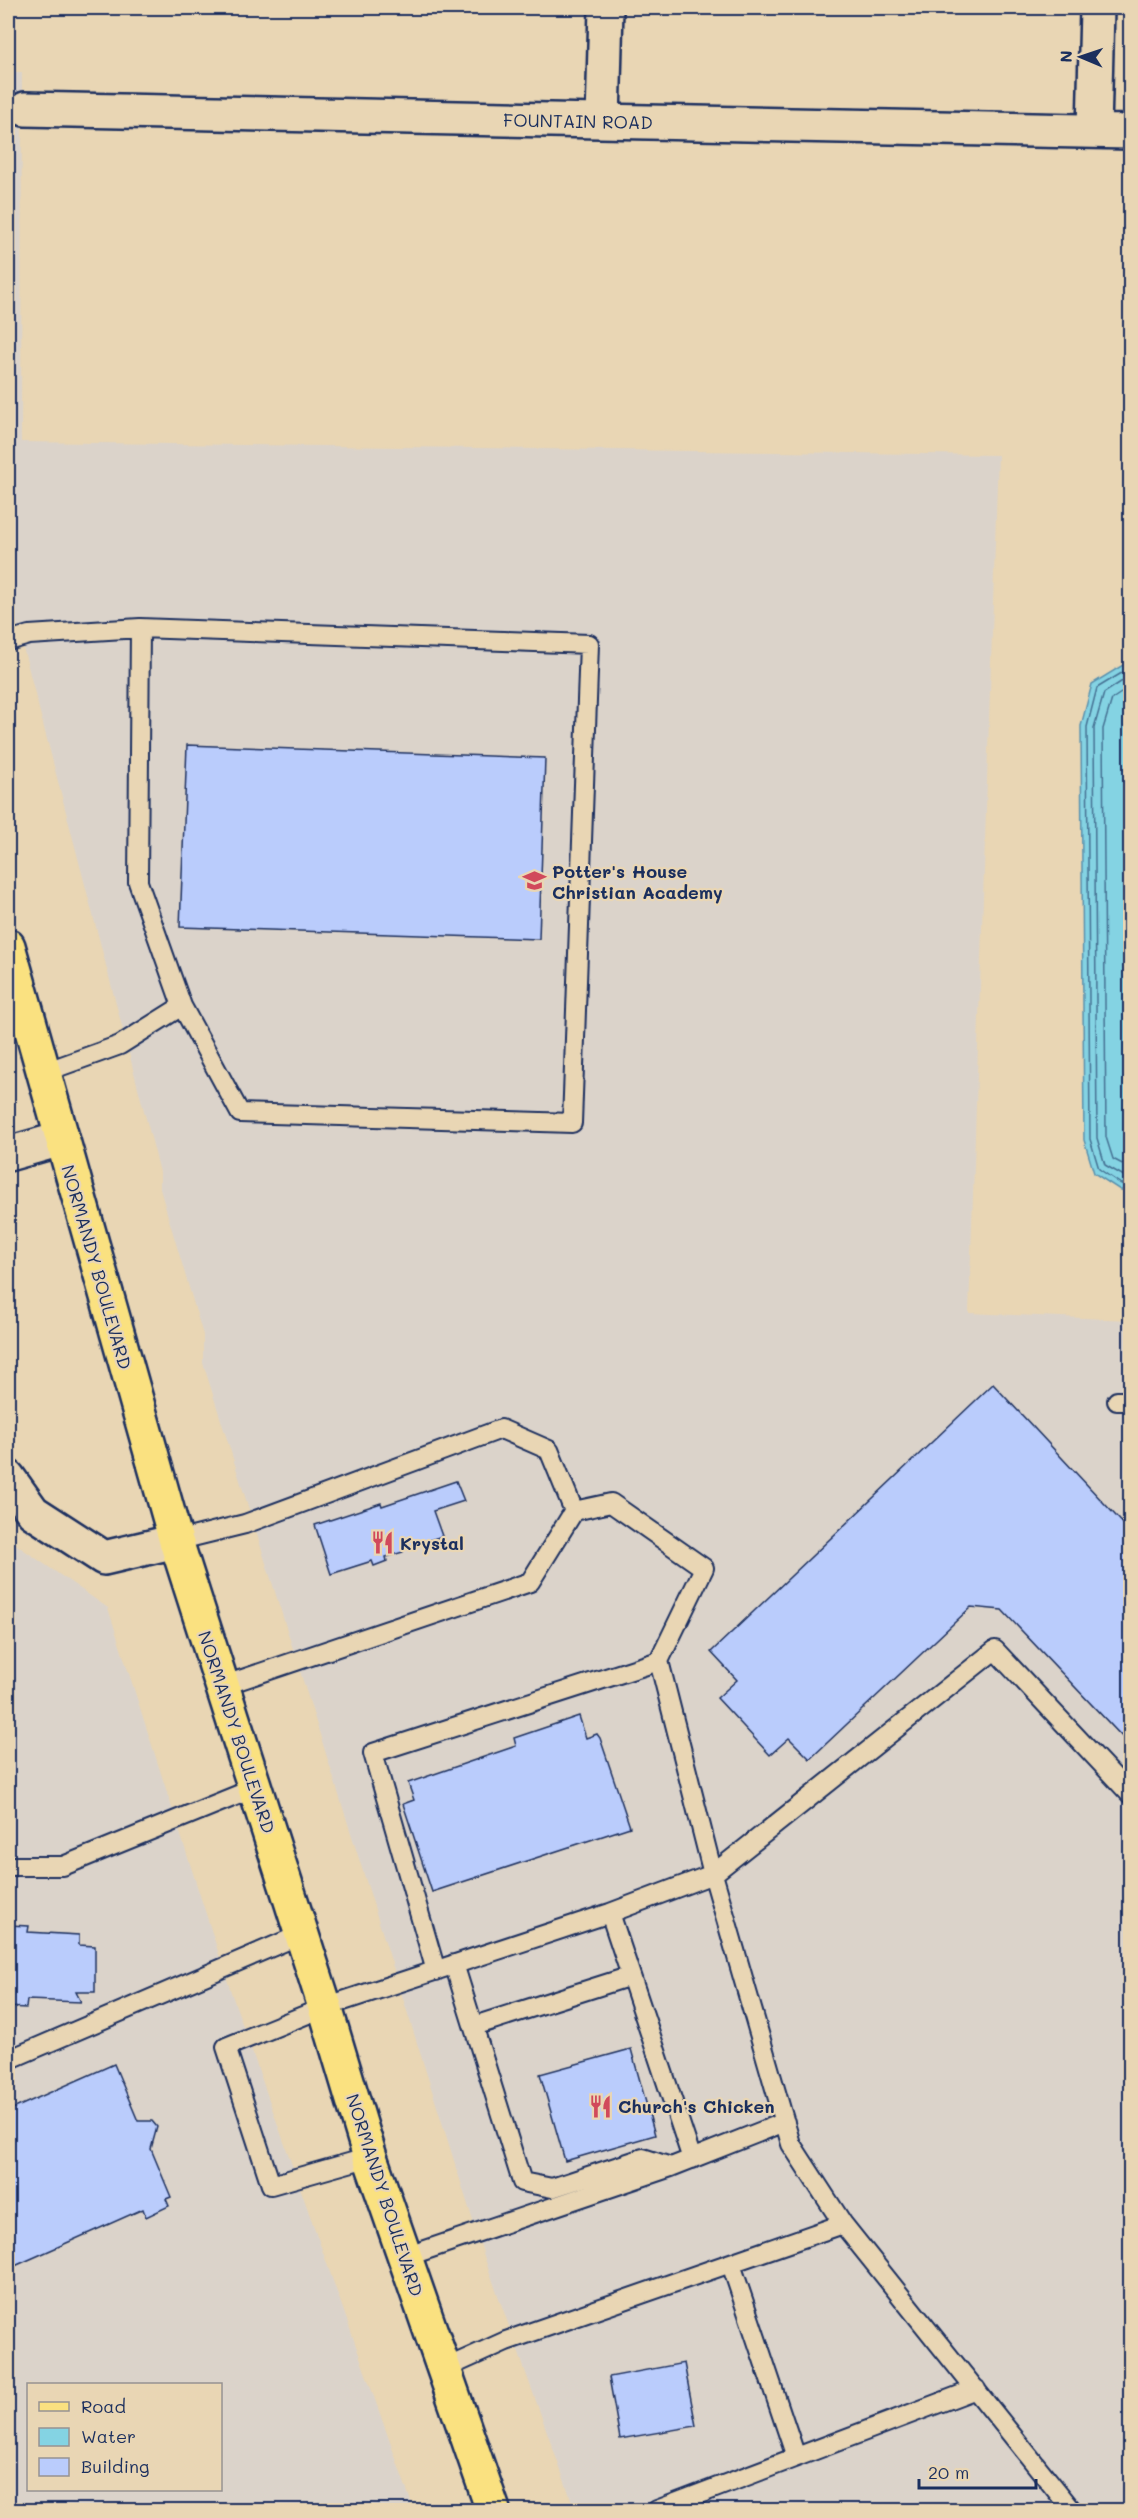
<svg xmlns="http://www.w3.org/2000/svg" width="1138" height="2518" viewBox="0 0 1138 2518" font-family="Mali,sans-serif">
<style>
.built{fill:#dbd3ca;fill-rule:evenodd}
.water{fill:#84d3e3;stroke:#5a91ae;stroke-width:1.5}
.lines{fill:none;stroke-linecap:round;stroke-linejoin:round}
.shore{stroke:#457193;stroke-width:1.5}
.building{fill:#baccfc;stroke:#1b2f5e;stroke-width:1.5}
.lane-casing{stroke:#1b2f5e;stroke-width:22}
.street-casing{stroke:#1b2f5e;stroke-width:38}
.secondary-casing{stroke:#1b2f5e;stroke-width:38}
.primary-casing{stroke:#1b2f5e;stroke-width:38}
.lane{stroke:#e9d6b4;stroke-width:18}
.street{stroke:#e9d6b4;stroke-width:33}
.secondary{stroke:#e9d6b4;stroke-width:33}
.primary{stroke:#fae180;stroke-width:33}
.labels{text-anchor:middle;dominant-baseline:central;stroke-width:4.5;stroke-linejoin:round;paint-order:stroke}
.street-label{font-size:18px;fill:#1b2f5e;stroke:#e9d6b4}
.poi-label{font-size:18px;font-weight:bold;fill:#1b2f5e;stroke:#e9d6b4;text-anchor:start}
</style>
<rect width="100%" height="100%" fill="#e9d6b4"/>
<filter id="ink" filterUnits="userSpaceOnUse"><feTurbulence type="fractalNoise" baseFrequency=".0167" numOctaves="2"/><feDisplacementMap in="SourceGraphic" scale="12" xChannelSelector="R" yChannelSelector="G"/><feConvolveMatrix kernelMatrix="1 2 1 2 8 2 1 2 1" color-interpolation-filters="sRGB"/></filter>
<g filter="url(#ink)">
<path class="built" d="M8 72H22L21 442 998 455 969 1313 1130 1320V2510H575L485 2259 203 1363V1335L160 1189V1172L8 590Z
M8 1539 108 1608 232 1995 414 2510H8ZM28 2384H220V2490H28Z"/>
<path class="water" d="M1128 662H1130V1190H1120L1094 1173 1084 1140 1081 726 1092 684Z"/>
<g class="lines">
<path class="shore" d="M1130 668 1097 688 1087 727 1090 1139 1099 1169 1121 1184H1130
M1130 676 1104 693 1094 728 1097 1138 1105 1165 1124 1176 1130 1177
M1130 687 1112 699 1103 729 1106 1137 1113 1159 1130 1168"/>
</g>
<path class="building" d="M187 745 545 758 539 939 180 927Z
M993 1384 1130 1531V1745L1002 1610 971 1607 810 1759 789 1738 770 1755 717 1698 737 1680 711 1652Z
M456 1481 464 1501 433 1511 442 1536 403 1549V1552L386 1557 387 1561 374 1566 372 1561 331 1574 315 1525 381 1503 382 1506Z
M579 1716 586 1738 597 1734 600 1738 630 1827 432 1892 403 1804 414 1800 408 1783 516 1746 514 1738Z
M8 1925 29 1926 28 1932 79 1935V1945L95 1946V1992H76L81 2002 27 2000 26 2008 8 2007Z
M631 2049 655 2135 565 2161 540 2074Z
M114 2064 138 2121H152L157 2127 151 2149 171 2197 166 2199 169 2206 146 2217 143 2209 8 2269V2111Z
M684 2363 696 2426 620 2439 609 2377Z"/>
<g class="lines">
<defs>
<path id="lane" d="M8 641 29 635 140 628 138 882 182 1006 240 1113 572 1123 589 644 140 628
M42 1073 120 1045 182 1006
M1117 1401H1130
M176 1541 245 1524 501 1429 549 1450 574 1511 611 1503 704 1568 659 1661 713 1874 791 2144 843 2224 1072 2510
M222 1686 530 1582 574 1511
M8 1866H63L255 1788
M610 1913 692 2159
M454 1964 522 2182 552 2188 643 2158 671 2167
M436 1971 373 1753 659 1661
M474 2026 631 1976
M8 2060 302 1934
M370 2157 271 2185 226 2047 325 2007 610 1913 713 1874 995 1650 1130 1794
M405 2257 671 2167 785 2122
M731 2264 796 2457
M444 2369 506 2341 843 2224
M657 2510 976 2389"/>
<path id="street" d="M25 109 1130 132
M603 121 606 8
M1094 131 1097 8"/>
<path id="secondary" d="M8 1154 61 1139
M8 1477 33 1512 104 1558 176 1541"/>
<path id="primary" d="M8 946 176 1541 325 2007 370 2157 493 2510"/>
</defs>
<use href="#lane" class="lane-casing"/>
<use href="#street" class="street-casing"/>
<use href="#secondary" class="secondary-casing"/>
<use href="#primary" class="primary-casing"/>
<use href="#lane" class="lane"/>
<use href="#street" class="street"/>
<use href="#secondary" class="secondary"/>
<use href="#primary" class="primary"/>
</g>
</g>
<defs>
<symbol id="school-bare" viewBox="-9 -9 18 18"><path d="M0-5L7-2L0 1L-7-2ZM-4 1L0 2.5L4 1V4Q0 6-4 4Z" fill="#d1495b" stroke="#e9d6b4" stroke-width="2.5" paint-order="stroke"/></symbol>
<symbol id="restaurant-bare" viewBox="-9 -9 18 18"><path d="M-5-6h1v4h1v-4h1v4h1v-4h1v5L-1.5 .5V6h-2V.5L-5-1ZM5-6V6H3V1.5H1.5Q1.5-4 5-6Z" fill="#d1495b" stroke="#e9d6b4" stroke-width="2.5" paint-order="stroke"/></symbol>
</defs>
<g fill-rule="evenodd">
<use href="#school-bare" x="518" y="864" width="33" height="33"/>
<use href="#restaurant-bare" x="366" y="1526" width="33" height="33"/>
<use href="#restaurant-bare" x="584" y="2090" width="33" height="33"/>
</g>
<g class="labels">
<g class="street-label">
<text transform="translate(578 121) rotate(1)">FOUNTAIN ROAD</text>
<text transform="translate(97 1267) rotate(74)">NORMANDY BOULEVARD</text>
<text transform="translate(237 1732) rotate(72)">NORMANDY BOULEVARD</text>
<text transform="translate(385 2195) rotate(72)">NORMANDY BOULEVARD</text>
</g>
<g class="poi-label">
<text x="552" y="871">Potter's House<tspan x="552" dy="21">Christian Academy</tspan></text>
<text x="400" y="1543">Krystal</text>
<text x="618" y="2106">Church's Chicken</text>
</g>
</g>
<rect width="1138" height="2518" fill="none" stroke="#e9d6b4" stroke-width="30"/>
<rect x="15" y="15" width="1108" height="2488" fill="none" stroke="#1b2f5e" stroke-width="2" filter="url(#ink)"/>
<rect x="27" y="2383" width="195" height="108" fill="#e9d6b4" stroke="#979392" stroke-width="1.5"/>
<rect x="39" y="2402" width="30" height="9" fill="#fae180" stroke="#979392" stroke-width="1.5"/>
<text x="81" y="2413" font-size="18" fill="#1b2f5e">Road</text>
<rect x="39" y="2428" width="30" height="18" fill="#84d3e3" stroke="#979392" stroke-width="1.5"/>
<text x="81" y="2443" font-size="18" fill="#1b2f5e">Water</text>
<rect x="39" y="2458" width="30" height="18" fill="#baccfc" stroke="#979392" stroke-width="1.5"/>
<text x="81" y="2473" font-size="18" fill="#1b2f5e">Building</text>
<g transform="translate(1081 57) rotate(272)" stroke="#e9d6b4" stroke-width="4.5" paint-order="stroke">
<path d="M0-4.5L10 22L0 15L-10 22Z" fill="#1b2f5e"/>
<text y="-9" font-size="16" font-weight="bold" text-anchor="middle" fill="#1b2f5e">N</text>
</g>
<path d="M919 2479v9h117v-9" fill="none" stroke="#1b2f5e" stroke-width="3"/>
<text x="928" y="2479" font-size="18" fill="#1b2f5e" stroke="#e9d6b4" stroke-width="4.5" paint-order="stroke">20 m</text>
</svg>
